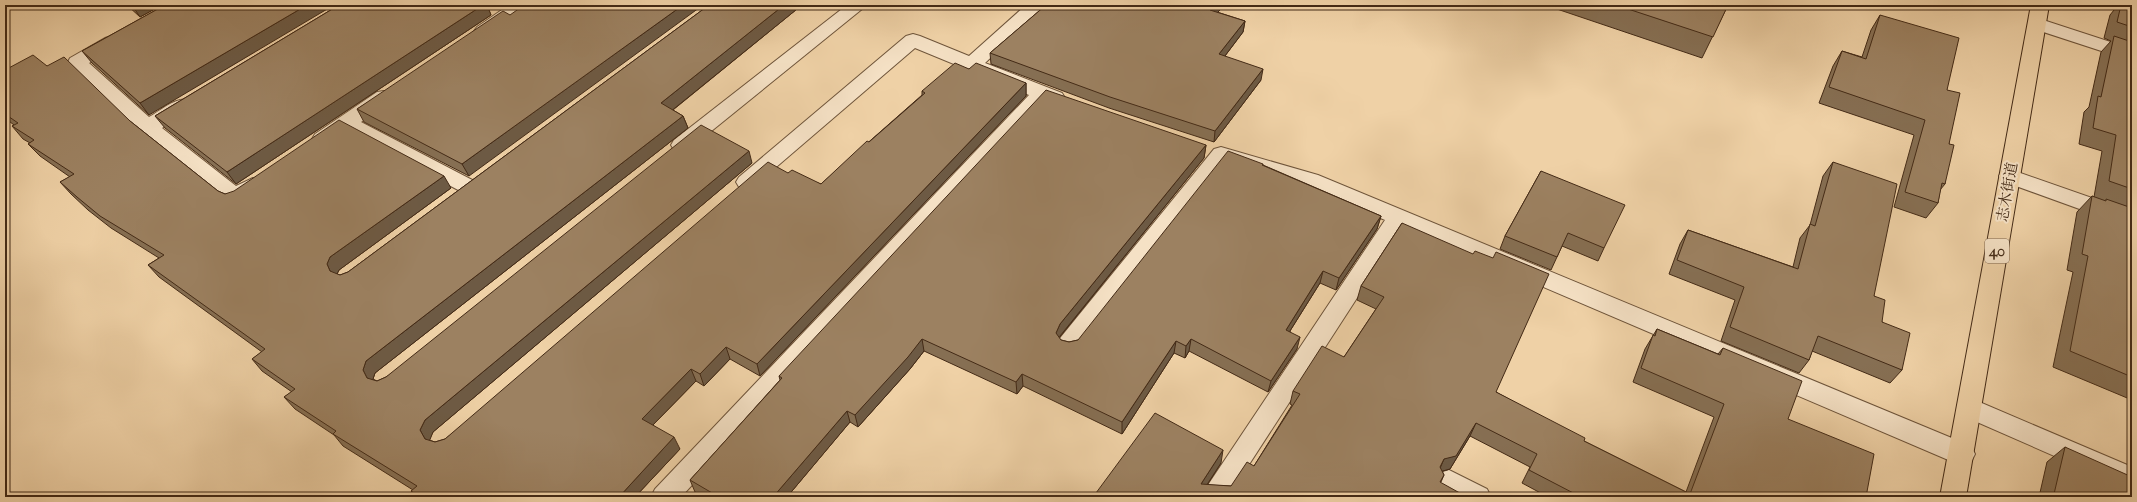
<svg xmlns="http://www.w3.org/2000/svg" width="2137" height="502" viewBox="0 0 2137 502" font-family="'IM FELL French Canon','Noto Serif JP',serif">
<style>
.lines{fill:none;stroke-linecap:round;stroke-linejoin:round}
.service-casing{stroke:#6e543a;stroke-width:2}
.minor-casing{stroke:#6e543a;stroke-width:2}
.primary-casing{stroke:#432a16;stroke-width:2}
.service{fill:#f5e1c5;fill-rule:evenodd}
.minor{fill:#f5e1c5;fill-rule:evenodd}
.primary{fill:#efd1a6;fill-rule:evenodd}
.wall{fill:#866f53;stroke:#432a16}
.shaded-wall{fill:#6d5a44;stroke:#432a16}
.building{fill:#9c8161;stroke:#432a16}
.labels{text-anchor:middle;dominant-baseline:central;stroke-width:4;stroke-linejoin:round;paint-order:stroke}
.shield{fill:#f5e1c5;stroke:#78614a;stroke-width:1}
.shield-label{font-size:14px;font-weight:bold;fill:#432a16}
.street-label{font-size:15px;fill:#432a16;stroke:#f5e1c5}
</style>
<rect width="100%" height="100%" fill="#efd1a6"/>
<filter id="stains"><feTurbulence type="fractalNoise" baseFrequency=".005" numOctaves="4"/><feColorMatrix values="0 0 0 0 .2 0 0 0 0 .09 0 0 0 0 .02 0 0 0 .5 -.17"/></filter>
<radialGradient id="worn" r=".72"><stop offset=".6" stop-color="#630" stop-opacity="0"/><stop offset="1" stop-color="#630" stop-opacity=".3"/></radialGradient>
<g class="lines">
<defs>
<path id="service" d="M1970 398 2132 467V490L1961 415 1958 408 1961 401Z
M1449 470 1487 489 1491 497C1471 497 1446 502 1436 481L1440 473Z"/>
<path id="minor" d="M509 5H530L527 9 489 35 483 37 477 35 474 31 477 27Z
M847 5H867L688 150 681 152 674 150 671 145 674 140Z
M1026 5H1046L985 63 1062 93 1065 98 1062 103 1055 104 1045 101 681 497H651L655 489 1029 95 915 48 753 187 746 189 739 187 736 182 739 177 906 36 913 34 920 36 969 56Z
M2037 18 2132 49V61L2031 28 2028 24 2031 20Z
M112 36 119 38 121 42 119 46 89 63 149 117C162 110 176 96 191 100L194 105 191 110 162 128 236 186 253 178 260 180 263 185C257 197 241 206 228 202L141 132 68 62 70 58 105 38Z
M384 91 391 92 394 97 391 102 361 122 476 182 479 187 476 192 469 194 462 192 347 131C337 139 328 148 315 144L312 139 315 134 377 92Z
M1221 147 1318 175 1971 446 1975 454 1971 462 1962 465 1953 462 1403 227 1228 497H1200L1385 220 1304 185 1226 162 1077 351 1069 353 1061 351 1057 344 1061 337 1214 149Z
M2009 169 2132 212V228L2002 181 1999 176 2002 171Z"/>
<path id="primary" d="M2031 5H2049L1966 497H1940Z"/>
</defs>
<use href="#service" class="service-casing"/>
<use href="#minor" class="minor-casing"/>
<use href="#primary" class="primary-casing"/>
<use href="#service" class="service"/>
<use href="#minor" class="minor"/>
<use href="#primary" class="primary"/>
</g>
<path class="wall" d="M127 5H162L140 17Z
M165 5 149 115 92 63 82 51Z
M339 5H487L491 15 236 184 165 128 155 116Z
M709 5H802L673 110 683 116 688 128 375 373 373 379 377 381 386 377 752 163 433 432 429 440 435 442 445 439 788 173 821 184 922 95V91L969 69 1026 83V96L760 376 730 359 704 386 696 381 653 425 680 449 635 497H416L411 491 413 490 343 446 334 435 295 409 284 397 292 392 262 371 252 359 262 352 159 277 148 265 159 258 111 228 88 210 71 194 60 182 70 177 40 156 28 144 30 143 23 139 12 126 14 125 5 118V70L47 66 130 121 218 191 225 194 451 188 339 270 337 274 340 275 348 272Z
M1046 5H1225L1217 12 1245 21 1243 32 1225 56 1261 80 1214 142 1109 108 991 64 990 53Z
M1545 5H1728L1702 58Z
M2118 5H2132V400L2053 367 2073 272 2067 270 2077 212 2092 196 2094 197 2102 151 2079 144 2084 112 2089 107 2101 52 2111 41 2104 38 2110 15Z
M510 15 469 176 364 122 357 109Z
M1880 15 1947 90 1949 144 1945 184 1940 190 1938 203 1926 218 1894 207 1914 135 1819 103 1833 66 1842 51 1862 57 1871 30Z
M1206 145 1204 158 1059 338 1061 340 1069 342 1078 340 1263 164V165L1381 216 1377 229 1336 290 1320 283 1290 331 1297 349 1268 392 1189 351 1185 358 1174 353 1122 434 1023 386 1017 394 924 351 910 369 858 427 850 422 787 497H704L695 492 690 480 780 380 779 376Z
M1833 162 1882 322 1902 370 1890 383 1812 351 1809 360 1799 373 1721 341 1735 300 1669 274 1680 244 1688 230 1793 267 1800 238 1810 225 1823 176Z
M1541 171 1604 248 1598 261 1562 246 1551 270 1500 249 1505 236Z
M1402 223 1496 392 1584 441 1686 492 1714 417 1633 382 1645 349 1657 329 1718 354 1723 348 1788 419 1866 497H1548L1522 483 1530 467 1470 436 1450 469 1442 471 1444 475 1441 482 1093 497 1221 463 1207 485 1231 486 1254 466 1292 405 1290 404 1293 391 1344 357 1376 309 1357 300 1361 286Z
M2065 447 2132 497H2039L2047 462Z"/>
<path class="shaded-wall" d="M132 5H162L140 17Z
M307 5H334L149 115 140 103Z
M483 5H487L491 15 236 184 227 172Z
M683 5H703L469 176 462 164Z
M784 5H802L665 116 661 103Z
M1215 5H1225L1209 21 1210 10Z
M1245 21 1243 32 1218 65 1219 54Z
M1263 69 1261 80 1214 142 1215 131Z
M1026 83V96L760 376 757 364Z
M683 116 688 128 375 373 372 382 367 378 363 370 366 361Z
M1206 145 1204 158 1060 336 1056 345V333L1060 324Z
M749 151 752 163 433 432 429 442 425 439 420 430 425 420Z
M444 176 451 188 339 270 336 276 330 271 327 264 330 257Z
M1381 216 1377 229 1336 290 1339 278Z
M1323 271 1320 283 1283 342 1286 330Z
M1300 337 1297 349 1268 392 1271 381Z
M922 339 924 351 910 369 858 427 855 415Z
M1191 339 1189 351 1185 358 1186 346Z
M1176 341 1174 353 1122 434V422Z
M726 347 730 359 704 386 700 374Z
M691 369 696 381 647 431 642 419Z
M1022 374 1023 386 1017 394 1016 382Z
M847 411 850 422 787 497H773Z
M1476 423 1470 436 1450 469 1439 472 1435 480 1444 459Z
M674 437 680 449 635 497H619Z
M1223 450 1221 463 1199 497 1201 484Z
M746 493 748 497H743Z"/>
<path class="building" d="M165 5H307L140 103 82 51Z
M339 5H483L227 172 155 116Z
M524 5H683L462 164 357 109 503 11 510 15Z
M709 5H784L661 103 683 116 366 361 363 370 367 378 377 381 386 377 701 125 749 151 425 420 420 430 425 439 435 442 445 439 768 162 788 173 792 170 821 184 867 141 869 142 925 93 922 91 955 63 969 69 976 63 1026 83 757 364 726 347 700 374 691 369 642 419 674 437 619 497H420L411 491 417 486 333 434 336 431 284 397 295 389 252 359 265 349 148 265 164 255 100 216 77 197 60 182 74 174 28 144 34 140 12 126 18 123 5 114V70L33 55 47 66 64 57 130 121 218 191 225 194 234 191 339 120 444 176 330 257 327 264 330 271 340 275 348 272Z
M1046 5H1215L1210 10 1245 21 1219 54 1263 69 1215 131 1110 97 990 53Z
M1616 5H1728L1713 37Z
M2121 5H2132V27L2117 22Z
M1880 15 1959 38 1947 90 1960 93 1949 144 1954 145 1945 184 1942 183 1938 203 1905 192 1925 120 1829 87 1842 51 1866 59Z
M2114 36 2132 42V189L2109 181 2116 135 2093 128 2098 96 2101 97Z
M1046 90 1206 145 1060 324 1056 333 1061 340 1069 342 1078 340 1228 151 1263 164 1262 165 1381 216 1339 278 1323 271 1286 330 1300 337 1271 381 1191 339 1186 346 1176 341 1122 422 1022 374 1016 382 922 339 908 357 855 415 847 411 773 497H753L746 493 743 497H719L690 480 782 378 779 376Z
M1833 162 1897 184 1874 296 1885 300 1882 322 1910 333 1902 370 1818 336 1809 360 1730 327 1744 287 1677 260 1688 230 1798 269 1810 224 1815 226Z
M1541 171 1625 205 1604 248 1568 233 1557 257 1505 236Z
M2092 196 2106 201V199L2132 208V377L2070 351 2088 256 2082 254Z
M1402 223 1473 254 1475 251 1493 258 1496 252 1549 274 1496 392 1585 438 1584 441 1690 494 1724 404 1641 368 1653 335 1655 336 1657 329 1720 355 1723 348 1802 381 1788 419 1874 454 1866 497H1581L1529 470 1537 454 1476 423 1456 456 1444 459 1440 467 1444 475 1440 482 1467 497H1093L1155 413 1223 450 1201 484 1231 486 1247 462 1254 466 1300 394 1293 391 1322 346 1344 357 1384 297 1361 286Z
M2065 447 2132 477V497H2060L2054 494Z"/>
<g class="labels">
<rect class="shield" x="1985" y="239" width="24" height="24" rx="3"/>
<g class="shield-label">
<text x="1997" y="251">40</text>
</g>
<g class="street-label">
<text transform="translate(2007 192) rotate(-80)">志木街道</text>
</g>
</g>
<rect width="2137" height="502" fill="none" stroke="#efd1a6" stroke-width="20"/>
<rect x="6" y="6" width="2125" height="490" fill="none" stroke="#432a16" stroke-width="2"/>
<rect x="10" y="10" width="2117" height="482" fill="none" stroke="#432a16"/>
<rect width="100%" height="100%" filter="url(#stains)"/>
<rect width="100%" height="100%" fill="url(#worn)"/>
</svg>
